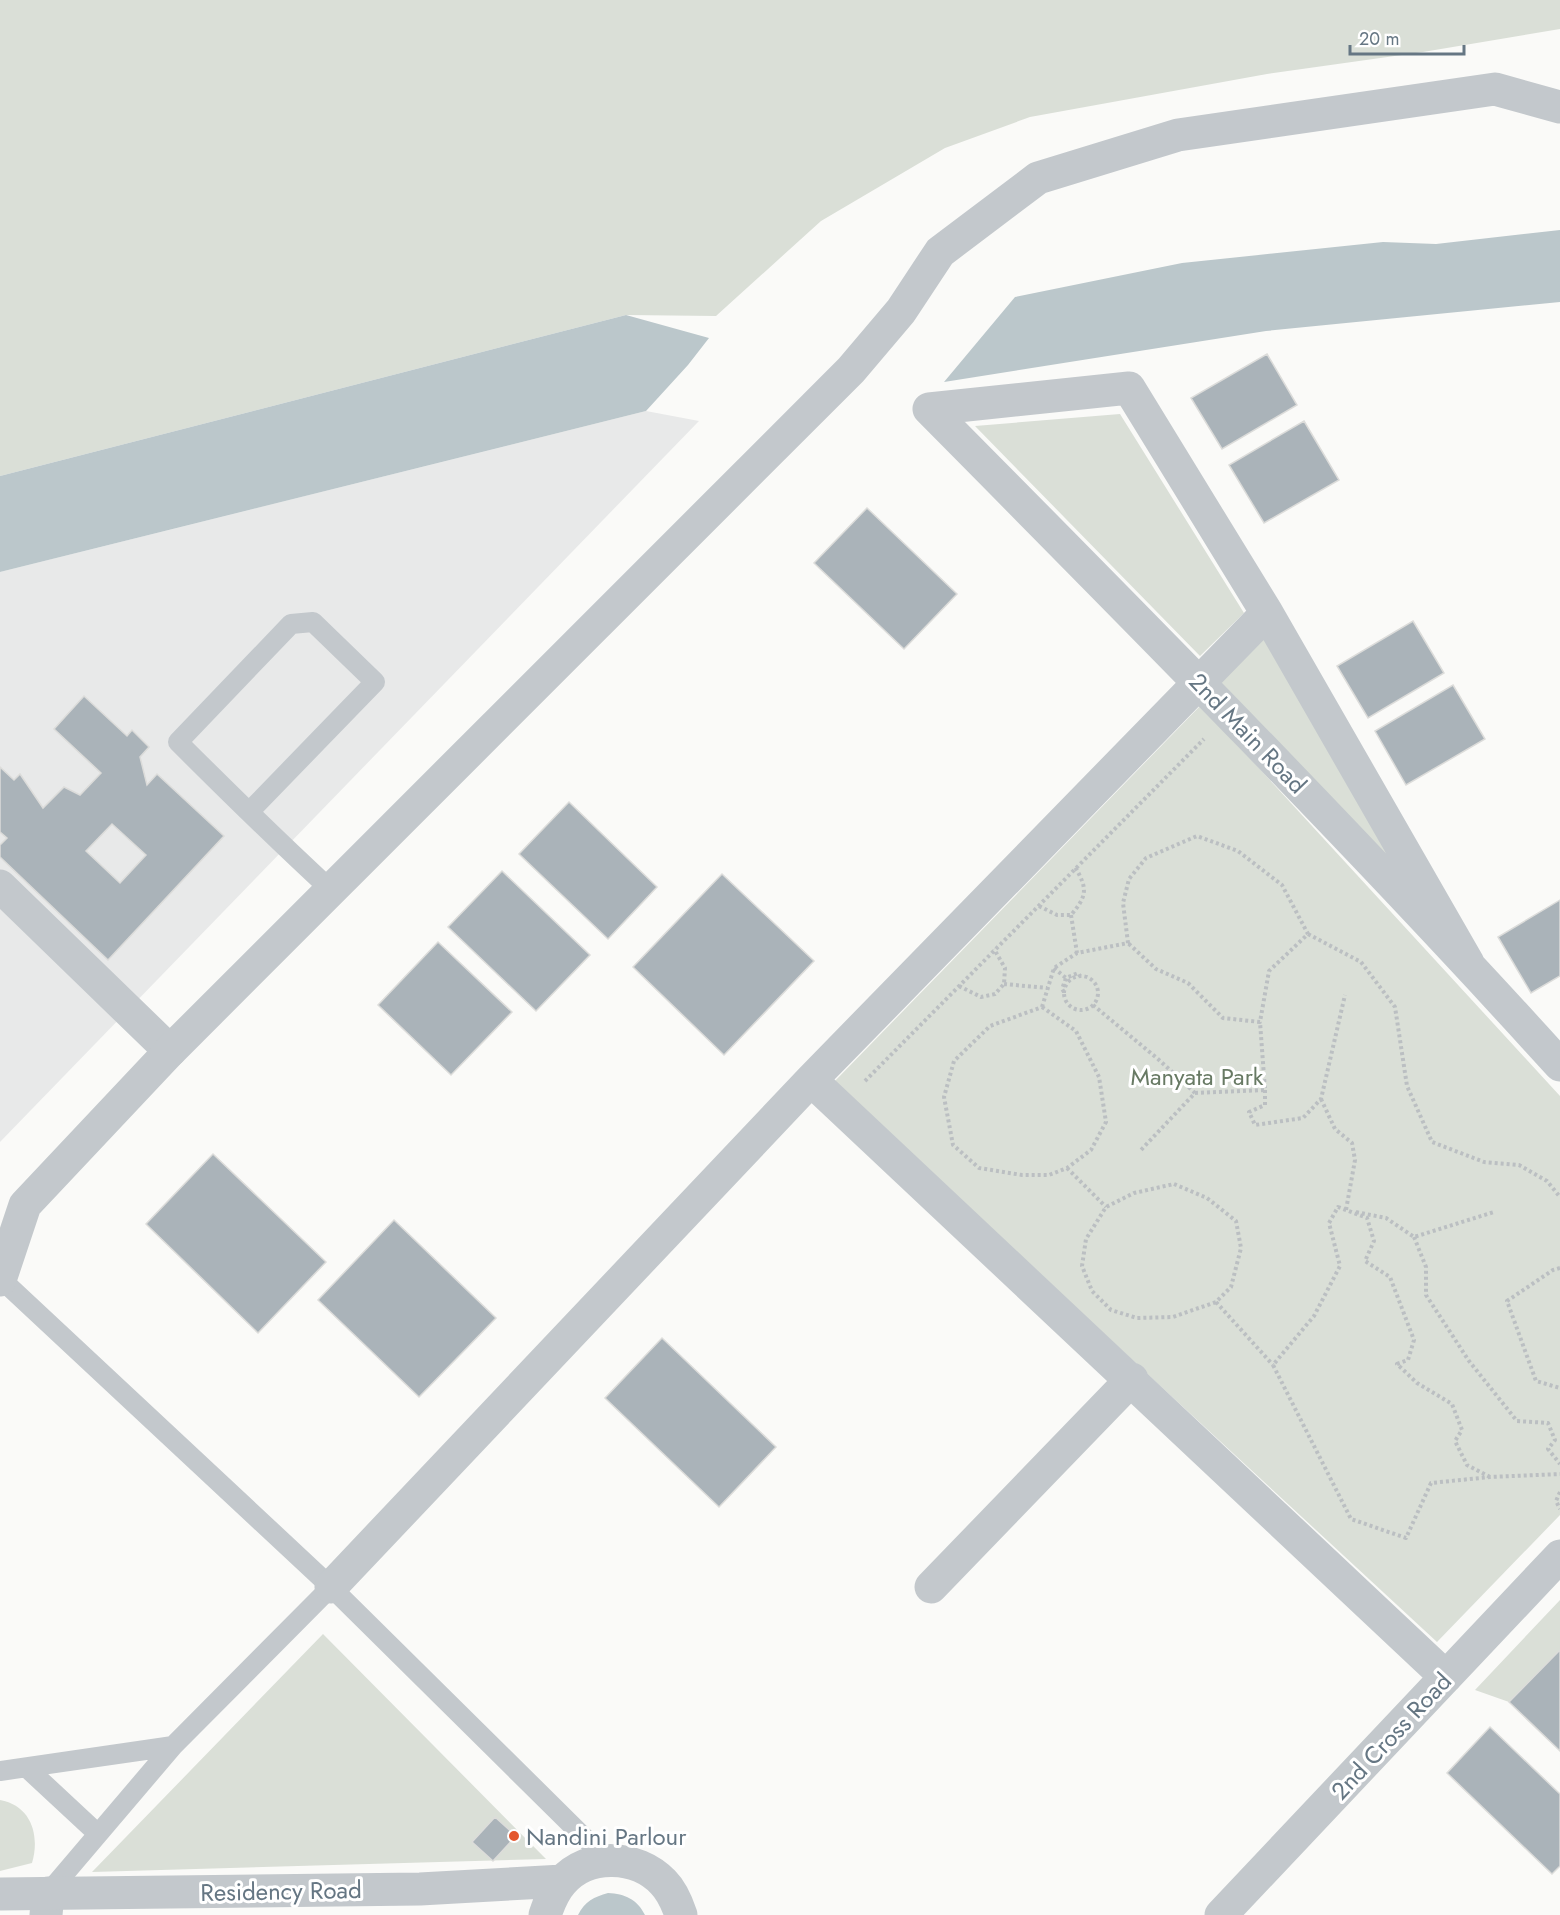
<svg xmlns="http://www.w3.org/2000/svg" width="1560" height="1915" viewBox="0 0 1560 1915" font-family="Jost,sans-serif">
<style>
.built{fill:#e8e9e9}
.green{fill:#dadfd7}
.water{fill:#bbc7cb}
.building{fill:#aab3b9;stroke:#dcdcda;stroke-width:1.5;fill-rule:evenodd}
.lines{fill:none;stroke-linecap:round;stroke-linejoin:round}
.path{stroke:#bbbfc2;stroke-width:4;stroke-dasharray:3 3;stroke-linecap:butt}
.service{stroke:#c3c8cc;stroke-width:20}
.minor{stroke:#c3c8cc;stroke-width:33}
.tertiary{stroke:#c3c8cc;stroke-width:33}
.poi-dot{fill:#e4572e;stroke:#fff;stroke-width:2}
.labels{text-anchor:middle;dominant-baseline:central;stroke-width:6;stroke-linejoin:round;paint-order:stroke}
.street-label{font-size:24px;fill:#657683;stroke:#fff}
.park-label{font-size:24px;fill:#687a64;stroke:#fff}
.poi-label{font-size:24px;fill:#657683;stroke:#fff;text-anchor:start}
</style>
<rect width="100%" height="100%" fill="#fafaf8"/>
<path class="built" d="M646 411 699 421 0 1142V572Z"/>
<path class="green" d="M0 0H1560V29L1423 52 1267 74 1030 117 945 148 821 221 716 316 626 315 0 476Z
M1120 414 1244 613 1200 656 975 426Z
M1266 633 1431 917 1217 685Z
M1201 705 1560 1096V1515L1437 1642 833 1083Z
M1560 1600V1650L1509 1702 1475 1690Z
M323 1634 546 1859 92 1872Z
M0 1800C32 1806 40 1836 32 1863L0 1871Z"/>
<path class="water" d="M1560 230V302L1266 331 944 382 1015 297 1182 263 1383 242 1436 244Z
M626 315 709 338 688 365 646 411 0 572V476Z
M608 1893C625 1894 637 1899 645 1915H578C585 1901 594 1897 608 1893Z"/>
<path class="building" d="M1267 354 1297 405 1222 449 1191 398Z
M1304 421 1339 480 1264 523 1229 465Z
M867 508 957 594 904 649 814 563Z
M1413 621 1444 673 1368 718 1337 666Z
M1453 685 1485 739 1406 785 1375 731Z
M84 696 127 736 132 730 149 747 140 757 147 785 157 774 224 836 108 960 0 857V845L7 838 0 832V767L14 780 20 774 43 808 64 787 80 795 101 773 54 729ZM112 824 146 855 120 883 86 851Z
M569 802 657 887 608 939 519 854Z
M502 871 590 955 536 1011 448 927Z
M722 874 814 961 724 1055 633 967Z
M1560 900V976L1531 993 1498 937Z
M438 942 512 1012 451 1075 378 1005Z
M213 1154 326 1262 258 1333 146 1224Z
M394 1220 496 1318 419 1397 318 1300Z
M662 1338 776 1447 719 1507 605 1398Z
M1560 1650V1751L1509 1702Z
M1490 1727 1560 1794V1866L1552 1874 1447 1773Z
M495 1817 516 1836 493 1861 472 1842Z"/>
<g class="lines">
<path class="path" d="M1039 906 1057 915H1071C1087 896 1088 889 1075 867
M1071 915 1077 953
M1308 934 1361 962 1395 1007 1407 1086 1432 1142 1484 1162 1519 1165 1547 1181 1560 1197
M1054 968 1066 978
M1064 993a17 17 0 1 1 34 0a17 17 0 1 1-34 0Z
M1004 984 1047 988
M959 986 981 997 995 994 1004 984 1005 968 994 949
M1064 992 1062 989 1066 978 1078 973 1080 976
M1093 1005 1158 1059 1195 1093 1140 1151
M1042 1007 1054 968 1077 953 1128 943 1123 903 1129 879 1146 858 1197 836 1238 851 1282 885 1308 934 1269 971 1260 1022 1223 1018 1188 983 1156 969 1128 943
M1042 1007 1076 1031 1099 1077 1106 1122 1091 1150 1067 1168 1049 1175H1022L979 1168 953 1145 944 1097 954 1061 990 1026Z
M865 1081 1204 739
M1265 1090V1105L1249 1112 1255 1125 1303 1118 1321 1099 1345 995
M1195 1093 1265 1090 1260 1022
M1321 1099 1335 1129 1352 1143 1355 1160 1346 1210H1348
M1067 1168 1106 1207
M1174 1184 1207 1198 1236 1221 1241 1248 1231 1287 1216 1302 1173 1317 1137 1318 1111 1310 1092 1291 1082 1266 1086 1239 1106 1207 1134 1193Z
M1356 1212 1386 1218 1414 1237 1494 1212
M1414 1237 1426 1267V1295L1469 1361 1517 1421 1548 1423 1555 1440 1548 1449 1560 1464
M1560 1268 1553 1270 1507 1301 1536 1381 1560 1388
M1216 1302 1273 1365
M1490 1477 1467 1465 1455 1441 1462 1430 1452 1404 1417 1383 1397 1364 1408 1360 1414 1340 1390 1277 1365 1261 1374 1241 1367 1218 1338 1207 1329 1223 1340 1266 1314 1316 1273 1365 1351 1519 1406 1538 1431 1483 1490 1477 1560 1474
M1560 1492 1556 1501 1560 1509"/>
<path class="service" d="M249 812 375 682 313 622 291 624 178 742C228 792 279 842 331 890
M0 1278 331 1587 607 1860
M27 1768 98 1834
M0 1771 173 1746
M48 1893 173 1746 331 1587"/>
<path class="minor" d="M929 409C1143 625 1356 840 1560 1065
M929 409 1129 388 1267 613
M0 886 170 1051
M811 1080 1446 1677
M331 1587 811 1080 1267 613 1468 963
M931 1587 1132 1379
M46 1915 48 1893
M1221 1915 1560 1556"/>
<path class="tertiary" d="M0 1280 25 1205 170 1051 851 370 901 311 940 252 1038 178 1178 135 1495 89 1560 107
M0 1894 420 1889 563 1881
M545 1915C549 1903 553 1892 562 1882 588 1852 637 1855 663 1882 672 1891 677 1903 681 1915"/>
</g>
<circle class="poi-dot" cx="514" cy="1836" r="6"/>
<g class="labels">
<g class="street-label">
<text transform="translate(1248 733) rotate(46)">2nd Main Road</text>
<text transform="translate(1391 1736) rotate(-47)">2nd Cross Road</text>
<text transform="translate(281 1891) rotate(-1)">Residency Road</text>
</g>
<g class="park-label">
<text x="1197" y="1076">Manyata Park</text>
</g>
<g class="poi-label">
<text x="526" y="1836">Nandini Parlour</text>
</g>
</g>
<path d="M1350 45v9h114v-9" fill="none" stroke="#657683" stroke-width="3"/>
<text x="1359" y="45" font-size="18" fill="#657683" stroke="#ffffff" stroke-width="4.5" paint-order="stroke">20 m</text>
</svg>
